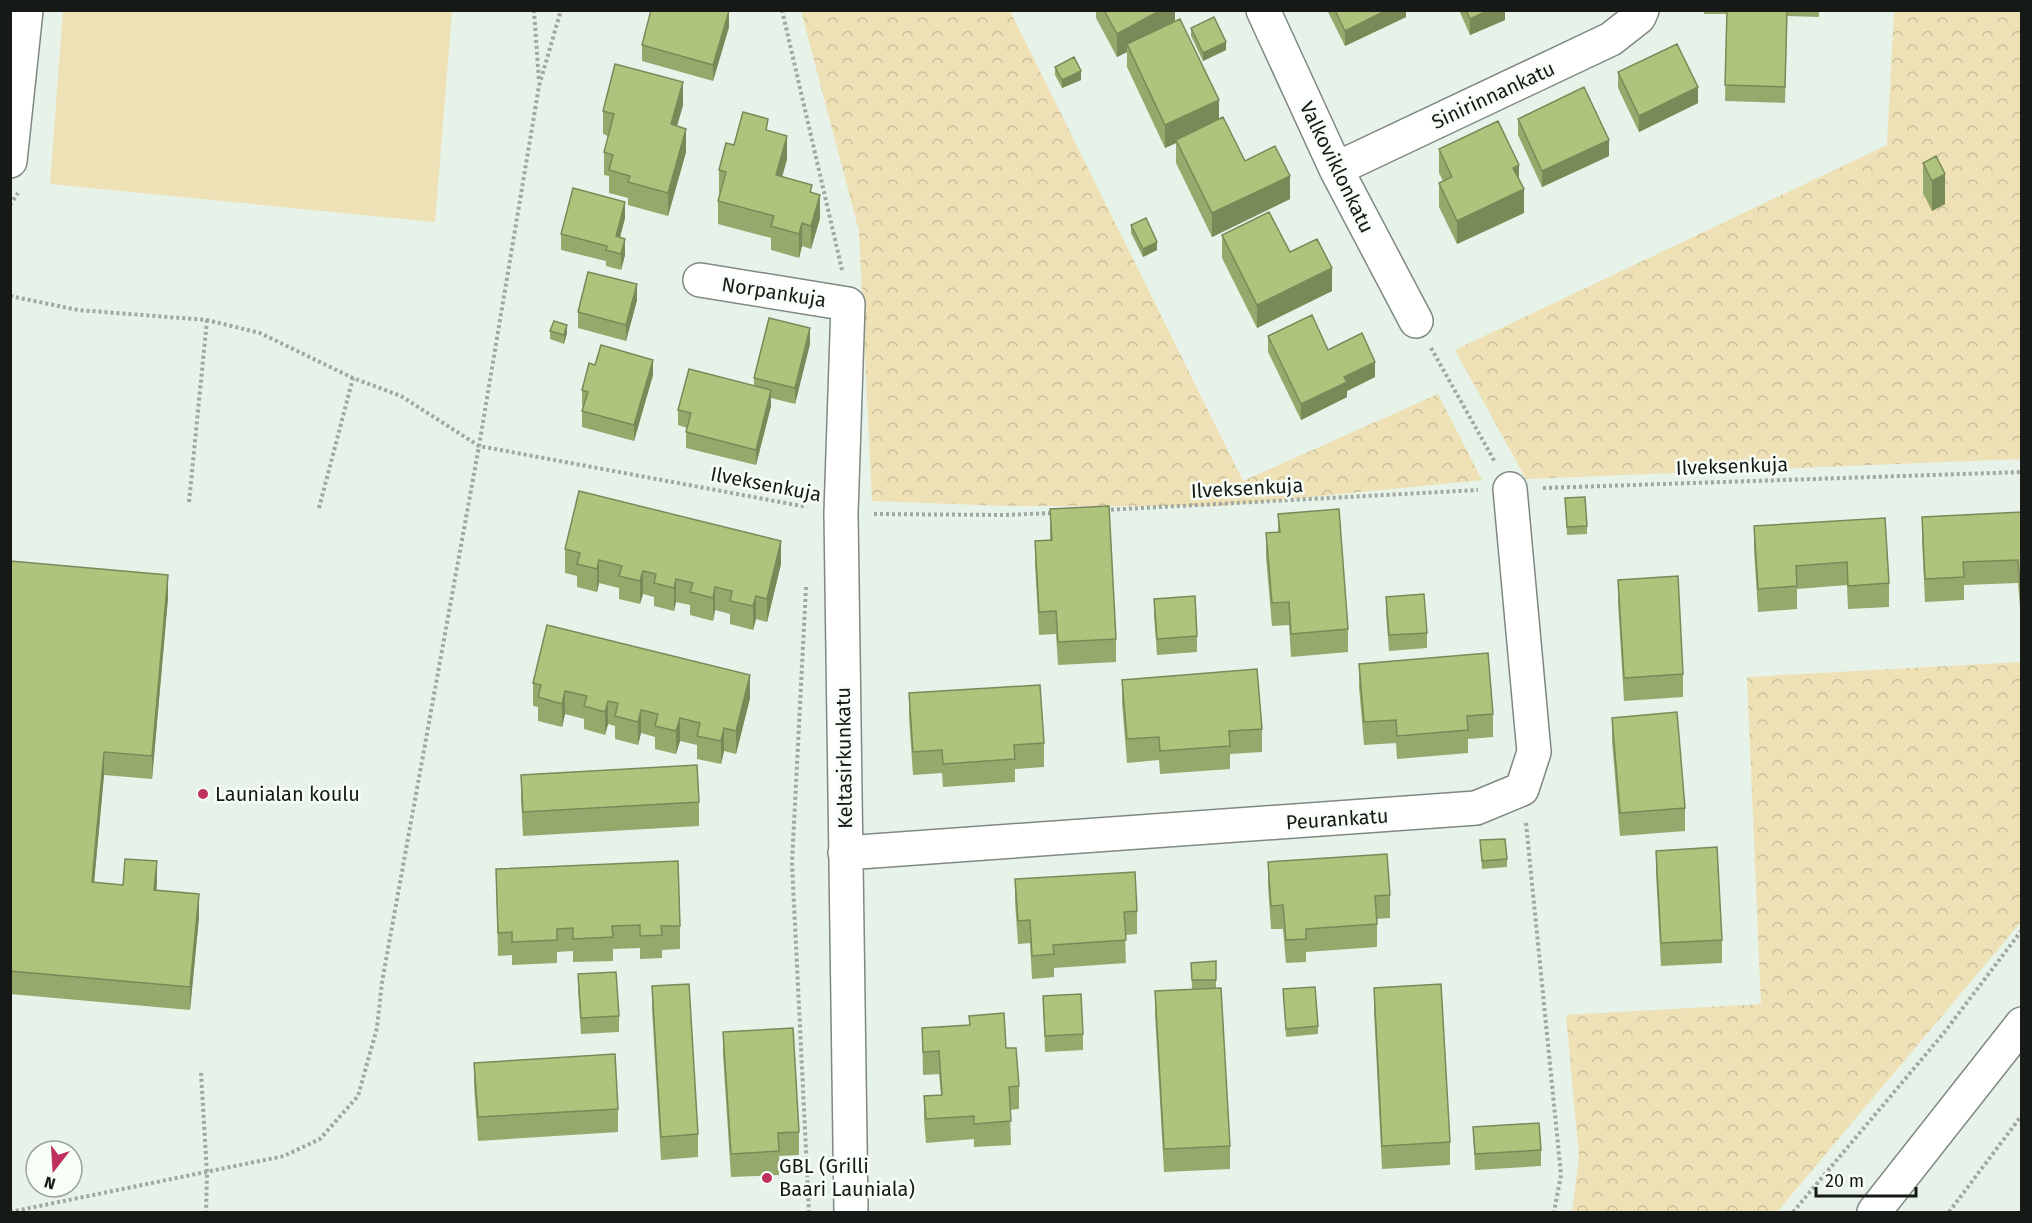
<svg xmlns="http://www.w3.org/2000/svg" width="2032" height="1223" viewBox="0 0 2032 1223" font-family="'Fira Sans',sans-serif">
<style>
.forest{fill:url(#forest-crowns)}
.park{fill:#eee1b5}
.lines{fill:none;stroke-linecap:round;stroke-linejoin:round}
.minor-casing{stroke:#7f8981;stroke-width:36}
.tertiary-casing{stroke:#7f8981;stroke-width:36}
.path{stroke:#9fa8a1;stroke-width:4;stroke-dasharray:3 3;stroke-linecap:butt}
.minor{stroke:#fff;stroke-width:33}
.tertiary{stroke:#fff;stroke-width:33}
.wall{fill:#96a96c}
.shaded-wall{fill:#7a8958}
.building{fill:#aec47d;stroke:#7a8958;stroke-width:1.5}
.poi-dot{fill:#be305e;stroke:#f6fef7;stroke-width:2}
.labels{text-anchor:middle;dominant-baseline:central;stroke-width:5;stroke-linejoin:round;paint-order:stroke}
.street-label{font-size:20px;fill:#161a17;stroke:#f6fef7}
.poi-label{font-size:20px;fill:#161a17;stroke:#f6fef7;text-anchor:start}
</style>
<defs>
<pattern id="forest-crowns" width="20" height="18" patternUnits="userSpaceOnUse" patternTransform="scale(1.5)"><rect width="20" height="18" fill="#eee1b5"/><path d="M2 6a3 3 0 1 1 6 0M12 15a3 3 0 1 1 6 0" fill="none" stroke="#cbc09b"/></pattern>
</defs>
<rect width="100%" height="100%" fill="#e7f2e9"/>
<path class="forest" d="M801 11H1010L1243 481 1438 394 1482 480 1218 506H1007L872 501 859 231Z
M1894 11H2021V459L1526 479 1455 350 1887 145Z
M2021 662V922L1777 1212H1572L1579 1157 1566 1015 1761 1004 1747 677Z"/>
<path class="park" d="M63 11H452L435 222 50 184Z"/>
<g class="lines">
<defs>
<path id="minor" d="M1263 10 1336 169 1416 321
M10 161 26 10
M1336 169 1611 39 1639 17 1642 10
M700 280 848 304 841 513 851 1212
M845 853 1476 808 1522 789 1534 752 1510 489"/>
<path id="tertiary" d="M1874 1212 2022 1024"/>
</defs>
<use href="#minor" class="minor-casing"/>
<use href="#tertiary" class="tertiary-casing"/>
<path class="path" d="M534 10 539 82
M782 10 842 270
M10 205 18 193
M10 296 78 310 207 320 260 333 353 378 401 396 479 446 807 507
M1431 348 1495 462
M1543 488 2022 472
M189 502 207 320
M319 508 353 378
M1105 510 1478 490
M874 514 1006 515 1053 513
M806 587 792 863 809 1212
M1526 823 1561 1175 1554 1212
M201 1073 207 1173 206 1212
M10 1212 284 1156 320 1139 358 1096 377 1028 382 982 479 446 539 86 561 10
M1793 1212 1943 1034 2022 930
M1949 1212 2022 1115"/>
<use href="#minor" class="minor"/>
<use href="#tertiary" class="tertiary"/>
</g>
<path class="wall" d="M1096 10H1175V21L1219 119 1245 161 1290 199 1212 237 1176 163V143L1165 148 1127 67V52L1117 57 1096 18Z
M1327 10H1406V17L1345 46Z
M1459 10H1505V20L1470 35Z
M1704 10H1819V17L1787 16 1785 103 1725 101 1727 14H1704Z
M729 27 713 81 642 61V45Z
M1191 28 1226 50 1203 61 1191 36Z
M1055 67 1081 80 1062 88 1055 75Z
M1618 72 1698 103 1639 132 1618 88Z
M683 105 677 126 686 152 668 216 628 205V198L609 193V176L604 175V152L608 136 603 134V111Z
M1518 119 1609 156 1542 187 1518 135Z
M768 131 787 159 782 177 812 192 820 218 811 249 802 246 799 258 771 250V238L718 224V201L720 194 719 193V170L734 145Z
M1439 149 1519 181 1524 213 1457 244 1439 207V183L1443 181 1439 173Z
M1923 163 1945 204 1932 211 1923 193Z
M625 218 620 237 625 255 621 270 606 266V261L561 250V234Z
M1131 225 1157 250 1143 257 1131 233Z
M1222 235 1332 291 1257 328 1222 258Z
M637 300 626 341 578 328V312Z
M550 331 567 333 564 344 550 339Z
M1268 336 1328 350 1375 377 1347 391V397L1301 420 1268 352Z
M810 344 795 404 771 398V406L756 465 686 448V432L687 428 678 425V410L754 386V378Z
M595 365 653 375 634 441 582 427V411L584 406H582V390Z
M1565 498 1587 526V534L1567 535Z
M1050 509 1116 639V662L1058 665 1056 634 1039 635 1035 564V541L1050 540Z
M2022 512V622H2021L2018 583 1964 585V600L1925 602 1922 540V517Z
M1278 514 1348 629V652L1291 657 1289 625 1272 626 1266 557V533L1278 532Z
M1885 518 1889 583V607L1848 609 1847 585 1797 589V609L1758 612 1754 549V526Z
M565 549 781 564 767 622 756 619 753 630 730 624V614L715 610 713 621 690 615V605L676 602 674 611 654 606V597L643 594 640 604 619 599V588L599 583 597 592 577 587V576L565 573Z
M10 561 168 598 152 779 104 775 94 882 123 885 157 884 156 890 199 917 190 1010 10 994Z
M1618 580 1683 674V697L1624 701 1618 603Z
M1386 597 1427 633V648L1389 651 1386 613Z
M1154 599 1197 636V652L1157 655 1154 615Z
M1359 664 1493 714V737L1468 739V753L1397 759 1396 743 1364 745 1359 687Z
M1122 680 1262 729V752L1230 754V769L1160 774 1159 760 1127 763 1122 703Z
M533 683 750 698 736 754 724 751 721 764 697 759V745L680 741 676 754 655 749V737L641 733 638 745 615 739V726L608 724 605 735 584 729V719L565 714 562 727 538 721V707L533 706Z
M909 693 1044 743V767L1015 769V782L943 787 942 773 913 775 909 717Z
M1612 718 1685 808V831L1620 836 1612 741Z
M521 775 699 802V826L523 836 521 799Z
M1480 840 1507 859V867L1482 869Z
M1656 851 1722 940V963L1661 966 1656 874Z
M1268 862 1390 895V918L1377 919V947L1306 952V962L1286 963 1283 929H1271L1268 885Z
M496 869 680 926V949L662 950V958L640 959V948L613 949V961L573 962V951L557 952V963L512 965V955L498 956Z
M1015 879 1137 911V934L1125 935 1126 963 1054 968V977L1032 979 1030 943 1018 944 1015 902Z
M1216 961V988L1192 989 1191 963Z
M578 974 619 1016V1032L581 1034 578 990Z
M652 986 698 1134V1157L661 1160 652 1009Z
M1374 988 1450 1142V1165L1382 1169 1374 1011Z
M1283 989 1318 1026V1034L1286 1037Z
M1155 991 1230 1146V1169L1164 1172 1155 1014Z
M1043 996 1083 1034V1050L1045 1052Z
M969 1016 1006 1048 1019 1086V1109L1010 1110 1011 1145 974 1147V1139L926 1143 924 1119V1096L941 1095 939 1074 923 1075 922 1028 969 1025Z
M723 1032 799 1132V1155L779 1156V1175L731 1177 723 1055Z
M474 1063 618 1109V1132L478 1141 474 1086Z
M1473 1127 1541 1150V1166L1475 1170Z"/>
<path class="shaded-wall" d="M1161 10H1175V27L1127 44V52L1117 57V34Z
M1387 10H1406V17L1345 46V31Z
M1489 10H1505V20L1470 35V19Z
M729 11V27L713 81V65Z
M1226 42V50L1203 61V53Z
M1081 71V80L1062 88V80Z
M683 82V105L671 147V124Z
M1698 87V103L1639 132V116Z
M1219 100V123L1176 140V143L1165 148V125Z
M686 129V152L668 216V193Z
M787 136V159L776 198V175Z
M1609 140V156L1542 187V171Z
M1519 165V188L1513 168Z
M1945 174V204L1932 211V181Z
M1290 176V199L1212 237V213Z
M1524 189V213L1457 244V221Z
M820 195V218L811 249V226Z
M625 202V218L616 252V236Z
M802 223V246L799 258V234Z
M625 239V255L621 270V254Z
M1157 242V250L1143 257V249Z
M1332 268V291L1257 328V305Z
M637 284V300L626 341V325Z
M567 325V333L564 344V335Z
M810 328V344L795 404V388Z
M653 360V375L634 441V425Z
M1375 362V377L1347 391V397L1301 420V404L1344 377Z
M771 390V406L756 465V450Z
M781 541V564L767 622V599Z
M599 560V583L597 592V569Z
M643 571V594L640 604V581Z
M168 575V598L152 779V756Z
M676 579V602L674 611V588Z
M715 587V610L713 621V598Z
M756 596V619L753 630V606Z
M750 675V698L736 754V731Z
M565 691V714L562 727V704Z
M608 701V724L605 735V712Z
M641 710V733L638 745V722Z
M680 718V741L676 754V731Z
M724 728V751L721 764V741Z
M104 752V775L92 905V882Z
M157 861V884L154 913V890Z
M199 894V917L190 1010V987Z"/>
<path class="building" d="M651 10 729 11 713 65 642 45Z
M1104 10H1161L1117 34Z
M1335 10H1387L1345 31Z
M1466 10H1489L1470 19Z
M1727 10H1787L1785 87 1725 85Z
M1214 17 1226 42 1203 53 1191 28Z
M1180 19 1219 100 1165 125 1127 44Z
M1677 44 1698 87 1639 116 1618 72Z
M1074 57 1081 71 1062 80 1055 67Z
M615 64 683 82 671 124 686 129 668 193 628 182 630 176 609 170 613 155 604 152 614 114 603 111Z
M1584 87 1609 140 1542 171 1518 119Z
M743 112 768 119 766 130 787 136 776 175 812 185 810 192 820 195 811 226 802 223 799 234 771 226 774 216 718 201 726 172 719 170 726 143 734 145Z
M1223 117 1245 161 1275 146 1290 176 1212 213 1176 140Z
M1498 121 1519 165 1513 168 1524 189 1457 221 1439 183 1452 177 1439 149Z
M1936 156 1945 174 1932 181 1923 163Z
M573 188 625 202 616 236 625 239 621 254 606 250 607 246 561 234Z
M1269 212 1290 252 1317 239 1332 268 1257 305 1222 235Z
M1146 218 1157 242 1143 249 1131 225Z
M588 272 637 284 626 325 578 312Z
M1312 315 1328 350 1362 333 1375 362 1344 377 1347 382 1301 404 1268 336Z
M769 318 810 328 795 388 754 378Z
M554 321 567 325 564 335 550 331Z
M601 345 653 360 634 425 582 411 588 392 582 390 589 363 595 365Z
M689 369 771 390 756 450 686 432 691 413 678 410Z
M579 491 781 541 767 599 756 596 753 606 730 601 732 591 715 587 713 598 690 592 693 583 676 579 674 588 654 583 656 574 643 571 640 581 619 576 622 566 599 560 597 569 577 564 580 553 565 549Z
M1585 497 1587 526 1567 527 1565 498Z
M1109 506 1116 639 1058 642 1056 611 1039 612 1035 541 1052 540 1050 509Z
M1339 509 1348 629 1291 634 1289 602 1272 603 1266 533 1280 532 1278 514Z
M2022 512V598H2021L2018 560 1963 562 1964 577 1925 579 1922 517Z
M1885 518 1889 583 1848 586 1847 562 1796 566 1797 586 1758 589 1754 526Z
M10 561 168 575 152 756 104 752 92 882 123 885 125 859 157 861 154 890 199 894 190 987 10 971Z
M1678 576 1683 674 1624 678 1618 580Z
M1424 594 1427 633 1389 635 1386 597Z
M1195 596 1197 636 1157 639 1154 599Z
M547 625 750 675 736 731 724 728 721 741 697 736 700 723 680 718 676 731 655 726 658 714 641 710 638 722 615 716 618 703 608 701 605 712 584 706 587 696 565 691 562 704 538 697 541 685 533 683Z
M1488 653 1493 714 1467 716 1468 730 1397 736 1396 720 1364 722 1359 664Z
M1257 669 1262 729 1229 731 1230 746 1160 751 1159 737 1127 739 1122 680Z
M1040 685 1044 743 1014 745 1015 759 943 764 942 750 913 752 909 693Z
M1677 712 1685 808 1620 813 1612 718Z
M697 765 699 802 523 812 521 775Z
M1505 839 1507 859 1482 861 1480 840Z
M1717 847 1722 940 1661 943 1656 851Z
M1387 854 1390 895 1375 896 1377 924 1306 929V939L1286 940 1283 905 1271 906 1268 862Z
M678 861 680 926H661L662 935 640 936V925L612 926 613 937 573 939V928L557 929V940L512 942V932L498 933 496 869Z
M1135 872 1137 911 1124 912 1126 940 1053 945 1054 954 1032 956 1030 920 1018 921 1015 879Z
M1216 961V980H1192L1191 963Z
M616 972 619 1016 581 1018 578 974Z
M689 984 698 1134 661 1137 652 986Z
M1441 984 1450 1142 1382 1146 1374 988Z
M1315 987 1318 1026 1286 1029 1283 989Z
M1221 988 1230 1146 1164 1149 1155 991Z
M1081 994 1083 1034 1045 1036 1043 996Z
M1004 1013 1006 1048H1016L1019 1086 1009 1087 1011 1121 974 1124V1116L926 1119 924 1096 942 1095 939 1051 923 1052 922 1028 970 1025 969 1016Z
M793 1028 799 1132 778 1133 779 1151 731 1154 723 1032Z
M615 1054 618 1109 478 1117 474 1063Z
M1539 1123 1541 1150 1475 1154 1473 1127Z"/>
<g class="poi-dot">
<circle cx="203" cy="794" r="6"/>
<circle cx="767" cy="1178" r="6"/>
</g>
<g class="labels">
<g class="street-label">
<text transform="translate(1493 95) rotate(-25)">Sinirinnankatu</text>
<text transform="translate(1337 167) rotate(64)">Valkoviklonkatu</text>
<text transform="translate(774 292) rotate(9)">Norpankuja</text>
<text transform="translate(1732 466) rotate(-2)">Ilveksenkuja</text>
<text transform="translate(766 484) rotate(11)">Ilveksenkuja</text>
<text transform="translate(1247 488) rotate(-3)">Ilveksenkuja</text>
<text transform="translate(844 758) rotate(-91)">Keltasirkunkatu</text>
<text transform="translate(1337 819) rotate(-4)">Peurankatu</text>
</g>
<g class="poi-label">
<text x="215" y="794">Launialan koulu</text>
<text x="779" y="1166">GBL (Grilli<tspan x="779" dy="23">Baari Launiala)</tspan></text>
</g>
</g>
<rect width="2032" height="1223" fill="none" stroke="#161a17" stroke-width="24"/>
<g transform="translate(54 1169) rotate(197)"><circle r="28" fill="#f6fef7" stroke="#9ca39d" stroke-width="1.5"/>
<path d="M0-4.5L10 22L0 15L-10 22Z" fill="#be305e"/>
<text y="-9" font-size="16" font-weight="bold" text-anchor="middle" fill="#161a17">N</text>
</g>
<path d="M1816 1187v9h100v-9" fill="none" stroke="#161a17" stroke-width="3"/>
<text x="1825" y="1187" font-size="18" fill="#161a17" stroke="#f6fef7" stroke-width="4.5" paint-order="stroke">20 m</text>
</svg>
